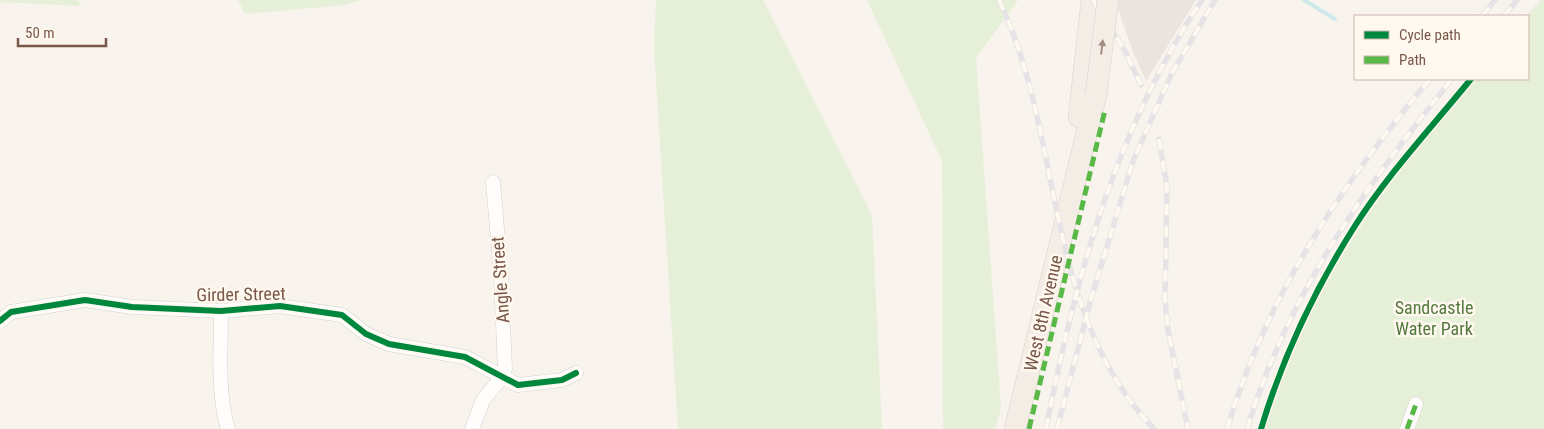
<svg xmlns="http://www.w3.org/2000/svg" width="1544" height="429" viewBox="0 0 1544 429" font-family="'Roboto Condensed',sans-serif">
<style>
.industrial{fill:#ebe3dd}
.green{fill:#e6efd7}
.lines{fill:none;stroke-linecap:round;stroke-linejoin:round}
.stream{stroke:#cde9ea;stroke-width:4}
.street-casing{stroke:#d8d0cb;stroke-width:15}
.primary-casing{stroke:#dad0ca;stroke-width:22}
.street{stroke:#fefdfc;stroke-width:14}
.primary{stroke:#f3ede6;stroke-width:21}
.rail-casing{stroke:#e5e3e5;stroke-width:5.5}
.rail{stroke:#fff8ef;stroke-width:4;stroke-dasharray:11;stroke-linecap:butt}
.primary-bridge-casing{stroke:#dad0ca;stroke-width:22;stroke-linecap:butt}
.primary-bridge{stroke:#f3ede6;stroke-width:21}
.quiet{stroke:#58b947;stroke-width:5;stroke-dasharray:10 5;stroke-linecap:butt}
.cycleway-casing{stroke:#fff8ef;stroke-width:9}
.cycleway{stroke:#00873e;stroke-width:6}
.oneway{fill:#a48c81}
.labels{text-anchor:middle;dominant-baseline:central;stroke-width:5;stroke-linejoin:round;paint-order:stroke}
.street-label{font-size:18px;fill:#79584a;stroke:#fff8ef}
.park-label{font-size:18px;fill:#54793f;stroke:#fff8ef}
</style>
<rect width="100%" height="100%" fill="#f8f3ed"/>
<path class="industrial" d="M1115 0H1196L1146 81 1133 52Z"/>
<path class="green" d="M0 0H78L81 6 0 2Z
M238 0H360L345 5 245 14Z
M656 0H763L872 215 882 429H678L654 47Z
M867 0H1018L976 58 1001 408 995 429H943L942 161Z
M1541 0H1544V429H1265C1286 357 1320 289 1360 226 1393 174 1436 126 1475 79H1528L1526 16Z"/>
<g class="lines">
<path class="stream" d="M1304 0 1335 19"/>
<defs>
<path id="street" d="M221 311C221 350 217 392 228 429
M0 321 11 312 85 300 132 307 221 311 280 306 342 315 366 334 389 344 465 357 518 385 562 380 576 373
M472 429 483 400 502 377 505 369 501 276 493 182
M1407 429 1416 404"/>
<path id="primary" d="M1079 117 1092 0
M1015 429 1096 95"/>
</defs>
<use href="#street" class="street-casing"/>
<use href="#primary" class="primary-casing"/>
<use href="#street" class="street"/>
<use href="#primary" class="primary"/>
<defs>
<path id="rail" d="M999 0C1065 138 1042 312 1154 429
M1093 0 1125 51 1141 85
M1482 16 1495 0
M1504 16 1517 0
M1159 139 1167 187 1165 299 1168 330 1188 429
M1046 429C1075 279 1116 128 1202 0
M1057 429 1091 299 1133 161 1172 73 1215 0
M1227 429C1267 295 1341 185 1430 79
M1247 429C1288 294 1365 187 1452 79"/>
</defs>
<use href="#rail" class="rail-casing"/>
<use href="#rail" class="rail"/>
<defs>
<path id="primary-bridge" d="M1096 95 1108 0"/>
</defs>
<use href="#primary-bridge" class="primary-bridge-casing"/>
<use href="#primary-bridge" class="primary-bridge"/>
<path class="quiet" d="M1029 429 1105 110
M1407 429 1416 404"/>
<defs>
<path id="cycleway" d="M0 321 11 312 85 300 132 307 221 311 280 306 342 315 366 334 389 344 465 357 518 385 562 380 576 373
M1261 429C1282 359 1314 291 1353 229 1387 175 1431 128 1471 79"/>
</defs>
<use href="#cycleway" class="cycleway-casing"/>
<use href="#cycleway" class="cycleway"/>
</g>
<defs><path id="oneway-solid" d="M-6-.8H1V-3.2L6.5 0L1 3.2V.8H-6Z" transform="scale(1.25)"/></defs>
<use class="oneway" href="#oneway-solid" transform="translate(1102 47) rotate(-83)"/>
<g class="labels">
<g class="street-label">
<text transform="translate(500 280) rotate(-94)">Angle Street</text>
<text transform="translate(241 294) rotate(-1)">Girder Street</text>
<text transform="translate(1043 313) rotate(-77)">West 8th Avenue</text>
</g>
<g class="park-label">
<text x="1434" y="307">Sandcastle<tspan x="1434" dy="21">Water Park</tspan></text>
</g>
</g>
<rect x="1354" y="15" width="175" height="65" fill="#fff8ef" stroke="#c9b8ad"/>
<rect x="1364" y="31" width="25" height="8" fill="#00873e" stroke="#c9b8ad"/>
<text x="1399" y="40" font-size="15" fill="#79584a">Cycle path</text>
<rect x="1364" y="56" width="25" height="8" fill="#58b947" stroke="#c9b8ad"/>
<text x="1399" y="65" font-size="15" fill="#79584a">Path</text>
<path d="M18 38v8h88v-8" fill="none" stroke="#79584a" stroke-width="2.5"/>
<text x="25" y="38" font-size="15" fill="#79584a" stroke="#fff8ef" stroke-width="4" paint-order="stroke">50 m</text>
</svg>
